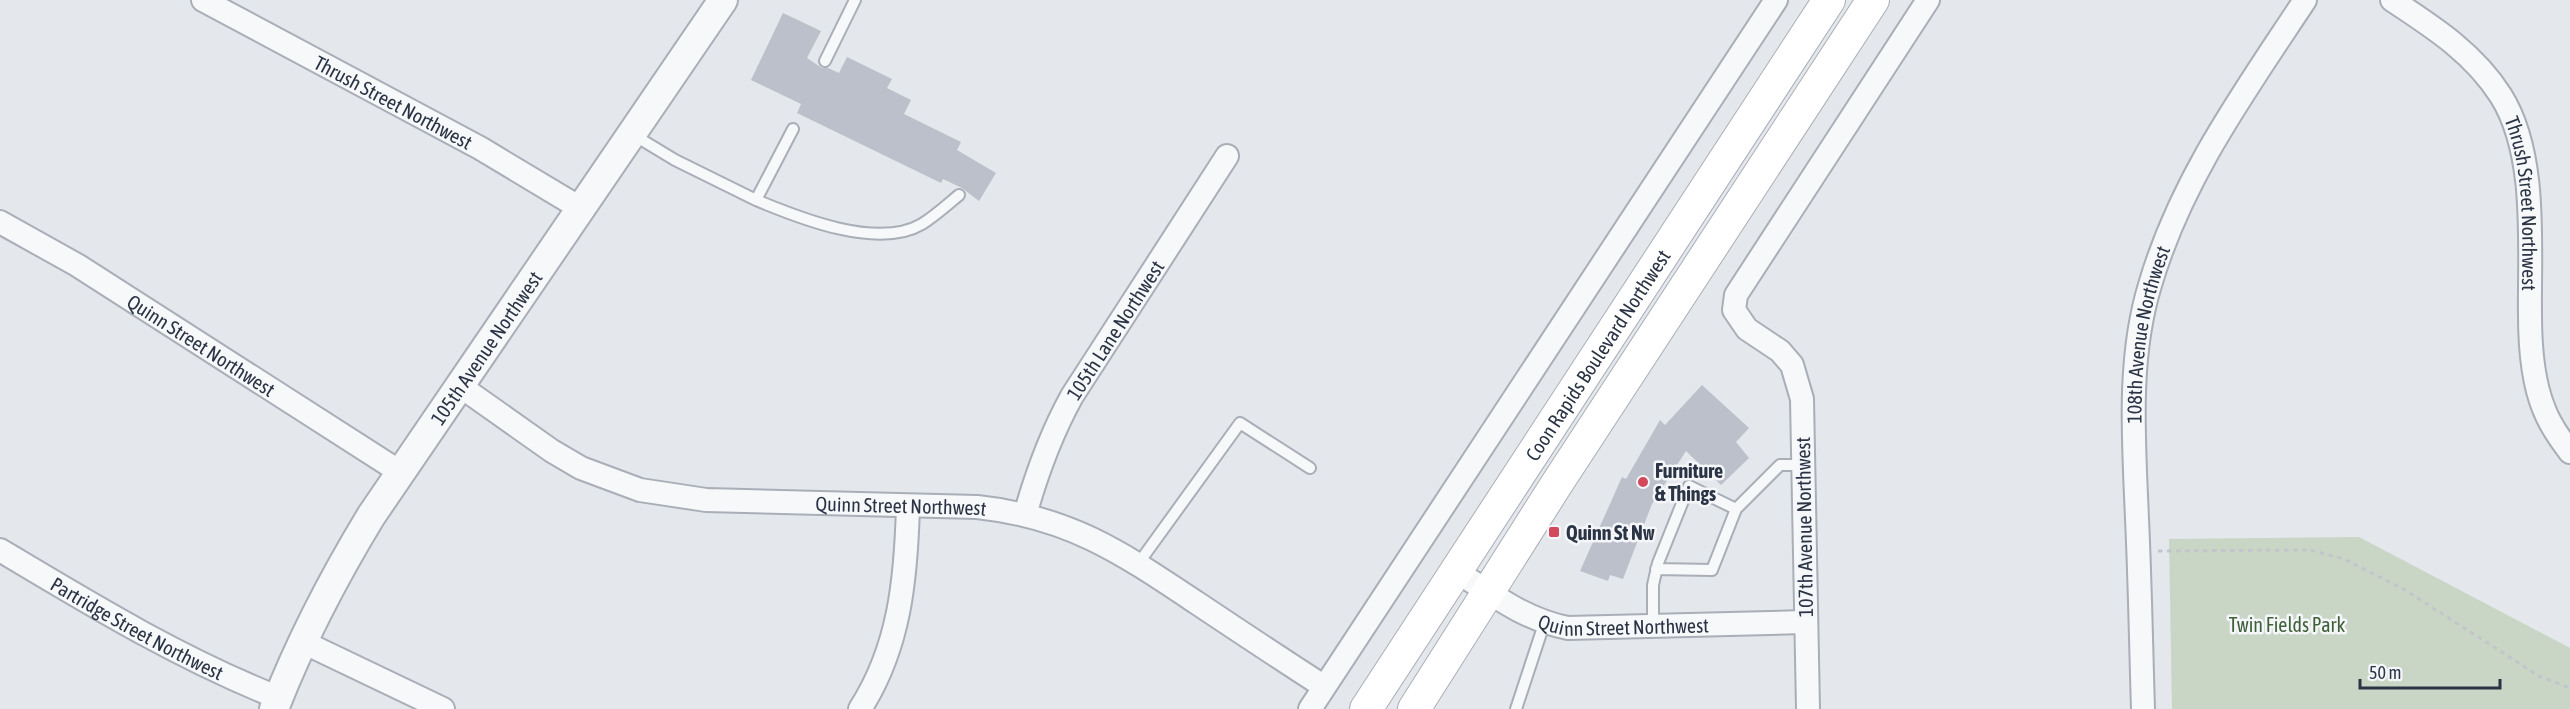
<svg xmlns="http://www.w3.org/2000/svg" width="2570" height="709" viewBox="0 0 2570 709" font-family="'Asap Condensed',sans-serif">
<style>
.green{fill:#c9d6c5}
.building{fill:#bbc0ca}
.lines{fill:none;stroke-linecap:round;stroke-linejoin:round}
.service-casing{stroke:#a9aeb7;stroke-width:14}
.minor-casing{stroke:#a9aeb7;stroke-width:26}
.tertiary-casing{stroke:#a9aeb7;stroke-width:32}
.secondary-casing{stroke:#a9aeb7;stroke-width:34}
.path{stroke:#c2c5cb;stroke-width:3;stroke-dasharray:4.5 4.5;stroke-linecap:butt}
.service{stroke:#f7f8fa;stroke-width:10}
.minor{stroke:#f7f8fa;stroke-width:22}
.tertiary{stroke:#f7f8fa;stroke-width:28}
.secondary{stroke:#fff;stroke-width:32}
.poi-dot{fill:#d1495b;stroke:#f4f6f9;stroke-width:2}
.labels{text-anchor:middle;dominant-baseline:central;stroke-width:5;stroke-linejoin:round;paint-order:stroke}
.street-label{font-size:20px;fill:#2b3445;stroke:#f4f6f9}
.poi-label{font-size:20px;font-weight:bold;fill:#2b3445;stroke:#f4f6f9;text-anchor:start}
.park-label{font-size:20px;fill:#3f6138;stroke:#f4f6f9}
</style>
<rect width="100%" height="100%" fill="#e4e7ec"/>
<path class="green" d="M2359 537 2570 648V709H2172L2169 539Z"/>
<path class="building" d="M783 13 821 31 807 58 822 68H828L839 73 847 57 892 79 887 88 911 100 904 114 961 142 957 150 996 173 979 201 962 188 943 179 941 183 797 113 801 104 751 80Z
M1702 385 1749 428 1736 442 1749 458 1721 485 1686 451 1652 504 1623 579 1610 575 1608 581 1580 571 1622 477 1626 479 1660 420 1665 425Z"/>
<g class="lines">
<defs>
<path id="service" d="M825 61 855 0
M632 134 675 160 756 200 793 129
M756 200C799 218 878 250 922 224 935 216 947 205 959 195
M1138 564 1240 423 1310 468
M1656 569 1712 570 1736 509
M1653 626V585L1658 563 1689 486 1736 509 1780 465H1803
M1516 709 1544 624"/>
<g id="minor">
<path id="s1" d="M203 0 480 148 580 208"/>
<path id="s2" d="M2392 0C2433 27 2474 53 2501 96 2538 155 2529 247 2530 315 2530 346 2532 380 2544 409 2550 425 2560 439 2570 452"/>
<path id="s3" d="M0 222 77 265 400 472"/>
<path id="s4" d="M460 386 552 451 581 468 640 490 706 500 977 507C1070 517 1122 553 1197 603 1239 631 1281 659 1323 686"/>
<path id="s5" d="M1025 515C1037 472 1051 434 1072 396L1227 156"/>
<path id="s6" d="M0 550C92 605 179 658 279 698"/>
<path id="s7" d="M1456 571C1492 594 1525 620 1568 628L1805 622"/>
<path d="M303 642 443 709"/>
<path d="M860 709C900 647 906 578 908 506"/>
<path d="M1310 709 1776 0"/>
<path d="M1808 709 1802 399 1792 365 1780 351 1747 329 1734 310 1736 295 1928 0"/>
<path id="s8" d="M2143 709C2141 646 2140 582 2137 519 2134 442 2127 360 2150 285 2181 179 2245 91 2305 0"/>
</g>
<g id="tertiary">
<path id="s9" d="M274 709C300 642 334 577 371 516L723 0"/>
</g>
<g id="secondary">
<path id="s10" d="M1366 709 1829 0"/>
<path d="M1414 709 1556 485 1873 0"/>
</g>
</defs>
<use href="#service" class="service-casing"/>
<use href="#minor" class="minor-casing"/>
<use href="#tertiary" class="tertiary-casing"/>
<use href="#secondary" class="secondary-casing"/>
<path class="path" d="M2158 551 2310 550 2344 559 2405 590 2539 676 2570 688"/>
<use href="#service" class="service"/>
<use href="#minor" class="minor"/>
<use href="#tertiary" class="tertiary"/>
<use href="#secondary" class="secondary"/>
</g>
<g class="poi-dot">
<circle cx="1643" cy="482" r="6"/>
<rect x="1548" y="526" width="12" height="12" rx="3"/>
</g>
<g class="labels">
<g class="street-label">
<text stroke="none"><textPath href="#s1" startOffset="216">Thrush Street Northwest</textPath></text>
<text stroke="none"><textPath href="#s2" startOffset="258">Thrush Street Northwest</textPath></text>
<text stroke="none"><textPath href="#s5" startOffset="207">105th Lane Northwest</textPath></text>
<text stroke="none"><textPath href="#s8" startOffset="376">108th Avenue Northwest</textPath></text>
<text stroke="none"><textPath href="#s3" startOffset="236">Quinn Street Northwest</textPath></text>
<text stroke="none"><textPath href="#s9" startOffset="420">105th Avenue Northwest</textPath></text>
<text stroke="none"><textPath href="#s10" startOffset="423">Coon Rapids Boulevard Northwest</textPath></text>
<text stroke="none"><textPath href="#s4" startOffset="471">Quinn Street Northwest</textPath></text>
<text transform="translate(1804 527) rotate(-91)">107th Avenue Northwest</text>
<text stroke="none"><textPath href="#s7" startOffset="182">Quinn Street Northwest</textPath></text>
<text stroke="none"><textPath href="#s6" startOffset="158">Partridge Street Northwest</textPath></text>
</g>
<g class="poi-label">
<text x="1655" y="470">Furniture<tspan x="1655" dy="23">&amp; Things</tspan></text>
<text x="1566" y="532">Quinn St Nw</text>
</g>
<g class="park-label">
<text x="2287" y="624">Twin Fields Park</text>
</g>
</g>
<path d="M2360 679v9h140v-9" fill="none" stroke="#2b3445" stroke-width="3"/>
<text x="2369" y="679" font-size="18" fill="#2b3445" stroke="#f4f6f9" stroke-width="4.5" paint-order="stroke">50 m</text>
</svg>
